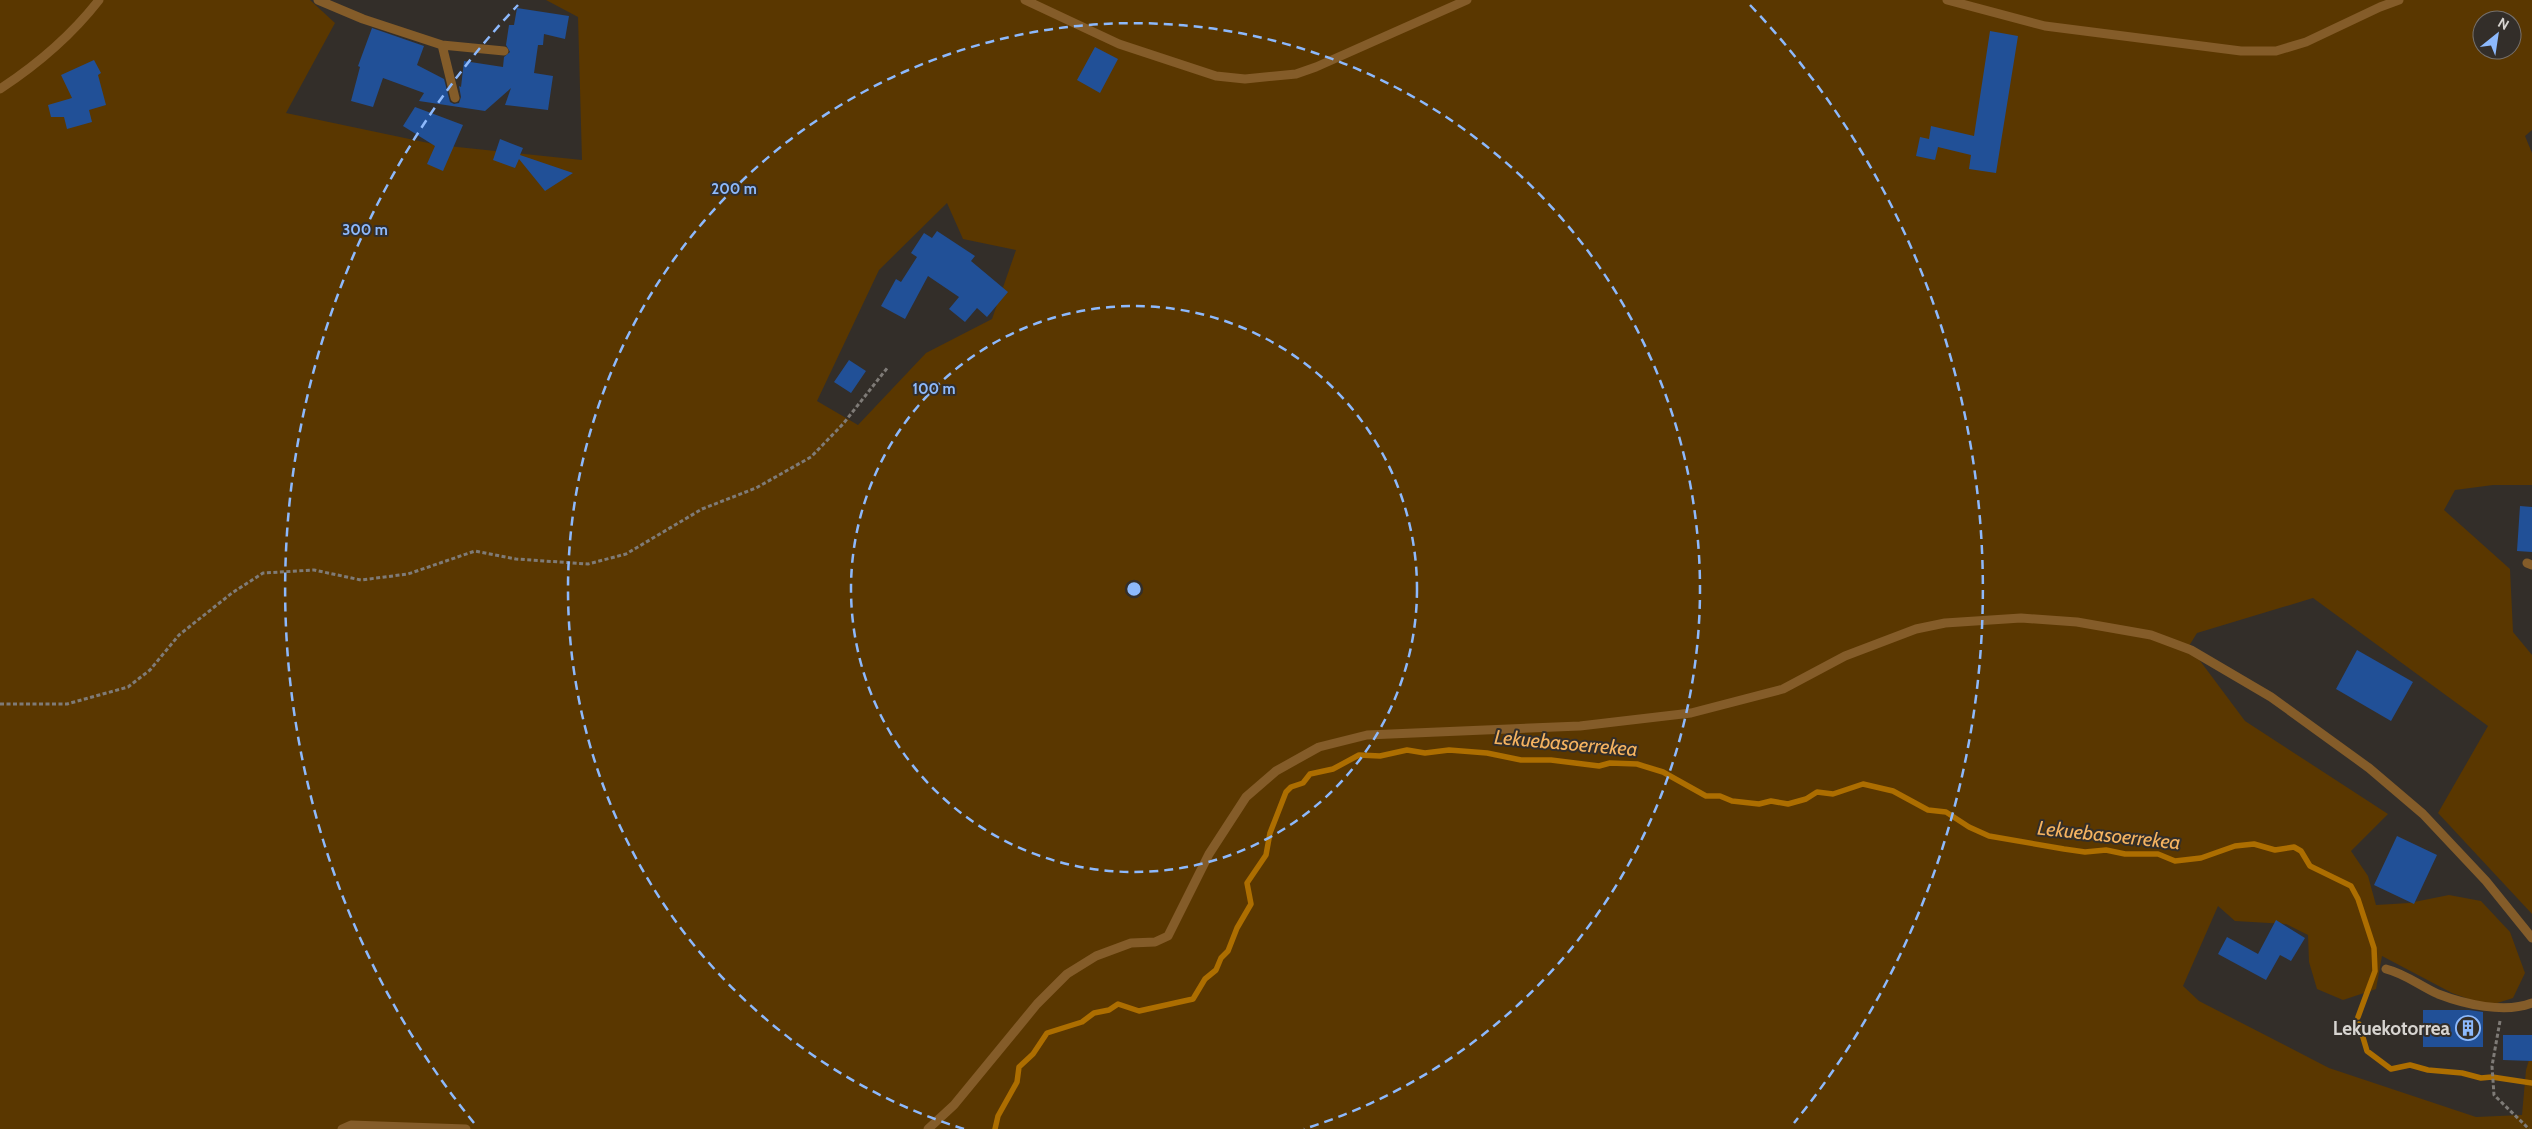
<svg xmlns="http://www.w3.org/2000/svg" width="2532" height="1129" viewBox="0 0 2532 1129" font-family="Cabin,sans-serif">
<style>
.green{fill:#5a3700;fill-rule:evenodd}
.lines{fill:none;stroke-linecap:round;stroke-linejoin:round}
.stream{stroke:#ad6e00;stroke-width:5.5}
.building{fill:#215097}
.path{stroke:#7f7b77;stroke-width:3;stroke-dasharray:4 2.5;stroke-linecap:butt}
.lane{stroke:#845c29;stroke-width:9}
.ring{fill:none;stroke:#8db9fc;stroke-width:2.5;stroke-dasharray:9 6}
.labels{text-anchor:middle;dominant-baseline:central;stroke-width:4;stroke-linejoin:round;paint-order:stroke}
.poi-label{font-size:19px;font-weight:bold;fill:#d7d4d0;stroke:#332e29;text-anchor:end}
.water-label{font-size:20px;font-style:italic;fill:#f5b360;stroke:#332e29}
.centre{fill:#8db9fc;stroke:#332e29;stroke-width:2.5}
.ring-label{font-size:15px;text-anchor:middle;font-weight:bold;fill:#8db9fc;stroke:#332e29;stroke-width:4;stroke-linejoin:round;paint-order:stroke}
</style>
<rect width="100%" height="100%" fill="#332e29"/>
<path class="green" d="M0 0H310L335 23 286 113 438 145 582 160 578 17 546 0H2532V130L2525 136 2532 153V485H2493L2455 490 2444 510 2510 569 2513 632 2532 655V914L2438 813 2488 726 2313 598 2197 633 2189 646 2245 721 2388 814 2351 851 2368 876 2376 905 2409 903 2449 895 2481 901 2510 932 2525 973 2513 998 2488 1006 2452 993 2382 956 2376 989 2343 1000 2317 989 2309 962 2308 935 2286 924 2235 921 2218 906 2183 986 2199 1001 2329 1068 2476 1117 2522 1115 2526 1070 2532 1050V1129H0ZM2482 20H2512V50H2482ZM947 203 963 239 1016 250 992 319 926 353 858 425 817 401 879 270Z"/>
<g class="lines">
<path class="stream" d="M2359 1024 2367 1051 2391 1069 2410 1065 2428 1070 2462 1073 2481 1078 2492 1077 2532 1083
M995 1129 998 1116 1017 1082 1019 1067 1033 1054 1047 1033 1082 1022 1094 1013 1109 1010 1118 1004 1139 1011 1193 999 1205 979 1216 970 1221 958 1228 951 1237 928 1251 904 1247 883 1266 855 1270 833 1286 792 1291 787 1303 783 1310 774 1333 769 1359 755 1380 756 1407 750 1425 753 1449 750 1487 753 1521 760H1551L1599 766 1610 763 1637 764 1663 772 1706 796H1720L1732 801 1759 804 1771 801 1788 804 1806 799 1817 792 1833 794 1863 784 1893 791 1928 810 1946 812 1969 827 1989 836 2064 849 2085 852 2106 850 2125 854H2158L2175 861 2201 858 2235 846 2254 844 2275 850 2294 847 2301 851 2310 866 2351 886 2358 899 2374 948 2375 971 2358 1017"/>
</g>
<path class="building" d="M517 8 569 16 565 39 544 34 543 45H538L534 73 553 76 548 110 505 105 511 88 485 111 419 101 424 93 383 78 373 107 351 101 360 67 358 66 372 28 424 46 417 65 444 79 450 102 454 104 459 103 461 97 459 86 461 87 464 61 503 67 504 57 510 52 506 45 509 25H514Z
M1990 31 2018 36 1996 173 1969 169 1971 155 1938 147 1935 160 1916 156 1920 137 1929 139 1931 126 1974 136Z
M1095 47 1118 59 1100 93 1077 80Z
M94 60 101 73 98 75 106 105 89 110 92 122 67 129 64 117H51L48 105 72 98 61 75Z
M415 107 463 125 443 171 427 164 435 146 403 126Z
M500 139 523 148 520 155 573 173 545 191 519 159 515 168 493 160Z
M937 231 975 256 971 261 1008 292 987 317 977 308 965 322 949 309 959 297 928 276 905 319 881 306 896 279 901 282 917 257 911 253 924 233 932 238Z
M849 360 866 371 851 393 834 382Z
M2520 506 2532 507V552L2517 551Z
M2357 650 2413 682 2391 721 2336 689Z
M2397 836 2437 855 2414 904 2374 885Z
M2276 920 2305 938 2291 961 2280 955 2266 980 2218 954 2227 937 2258 954Z
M2423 1010H2469L2483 1012V1047H2423Z
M2503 1035H2532V1061L2503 1060Z"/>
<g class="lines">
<path class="path" d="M0 704H67L128 687 150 670 179 635 232 593 263 573 314 570 361 580 408 574 475 551 516 559 588 564 626 554 702 509 756 488 811 457 843 424 888 367
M2500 1021 2492 1066 2494 1095 2529 1129"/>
<path class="lane" d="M318 0 363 19 442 45 504 51
M1025 0 1119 44 1216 76 1245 79 1296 74 1316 67 1467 0
M1947 0 2045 26 2241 51H2276L2306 42 2380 7 2399 0
M442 45 455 98
M0 89C38 64 71 36 99 0
M2527 563 2532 565
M2386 969C2406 974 2420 986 2438 994 2464 1004 2505 1014 2532 1003
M342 1129 351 1125 466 1129
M928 1129 954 1105 1037 1004 1067 974 1096 956 1131 943 1155 942 1168 936 1209 854 1246 797 1276 771 1319 747 1367 735 1580 726 1691 713 1783 689 1845 656 1916 629 1945 623 2021 618 2077 622 2151 635 2191 650 2271 697 2369 768 2423 814 2486 881 2532 938"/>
</g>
<g class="ring">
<circle cx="1134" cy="589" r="283"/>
<path d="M964 1129A566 566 0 1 1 1304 1129"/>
<path d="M474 1123A849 849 0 0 1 518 5M1750 5A849 849 0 0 1 1794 1123"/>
</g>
<defs>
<symbol id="building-ring" viewBox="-11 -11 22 22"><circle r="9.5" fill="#332e29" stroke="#8db9fc" stroke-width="1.5"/><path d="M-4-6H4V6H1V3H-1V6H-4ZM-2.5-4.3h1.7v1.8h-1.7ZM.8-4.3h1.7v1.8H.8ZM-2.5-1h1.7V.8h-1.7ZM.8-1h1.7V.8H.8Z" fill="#8db9fc"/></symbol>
</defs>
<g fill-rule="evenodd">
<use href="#building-ring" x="2454" y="1014" width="28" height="28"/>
</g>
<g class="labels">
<g class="poi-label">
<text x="2450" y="1028">Lekuekotorrea</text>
</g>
<g class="water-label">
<text transform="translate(1566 743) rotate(5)">Lekuebasoerrekea</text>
<text transform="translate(2109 835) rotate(6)">Lekuebasoerrekea</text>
</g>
</g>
<circle cx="1134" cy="589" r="8" class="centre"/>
<g class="ring-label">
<text x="734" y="194">200 m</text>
<text x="365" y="235">300 m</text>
<text x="934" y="394">100 m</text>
</g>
<g transform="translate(2497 35) rotate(30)"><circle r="24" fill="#332e29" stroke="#75706c"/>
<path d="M0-4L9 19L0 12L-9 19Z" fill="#8db9fc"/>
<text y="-8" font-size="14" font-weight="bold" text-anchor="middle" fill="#d7d4d0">N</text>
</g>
</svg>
